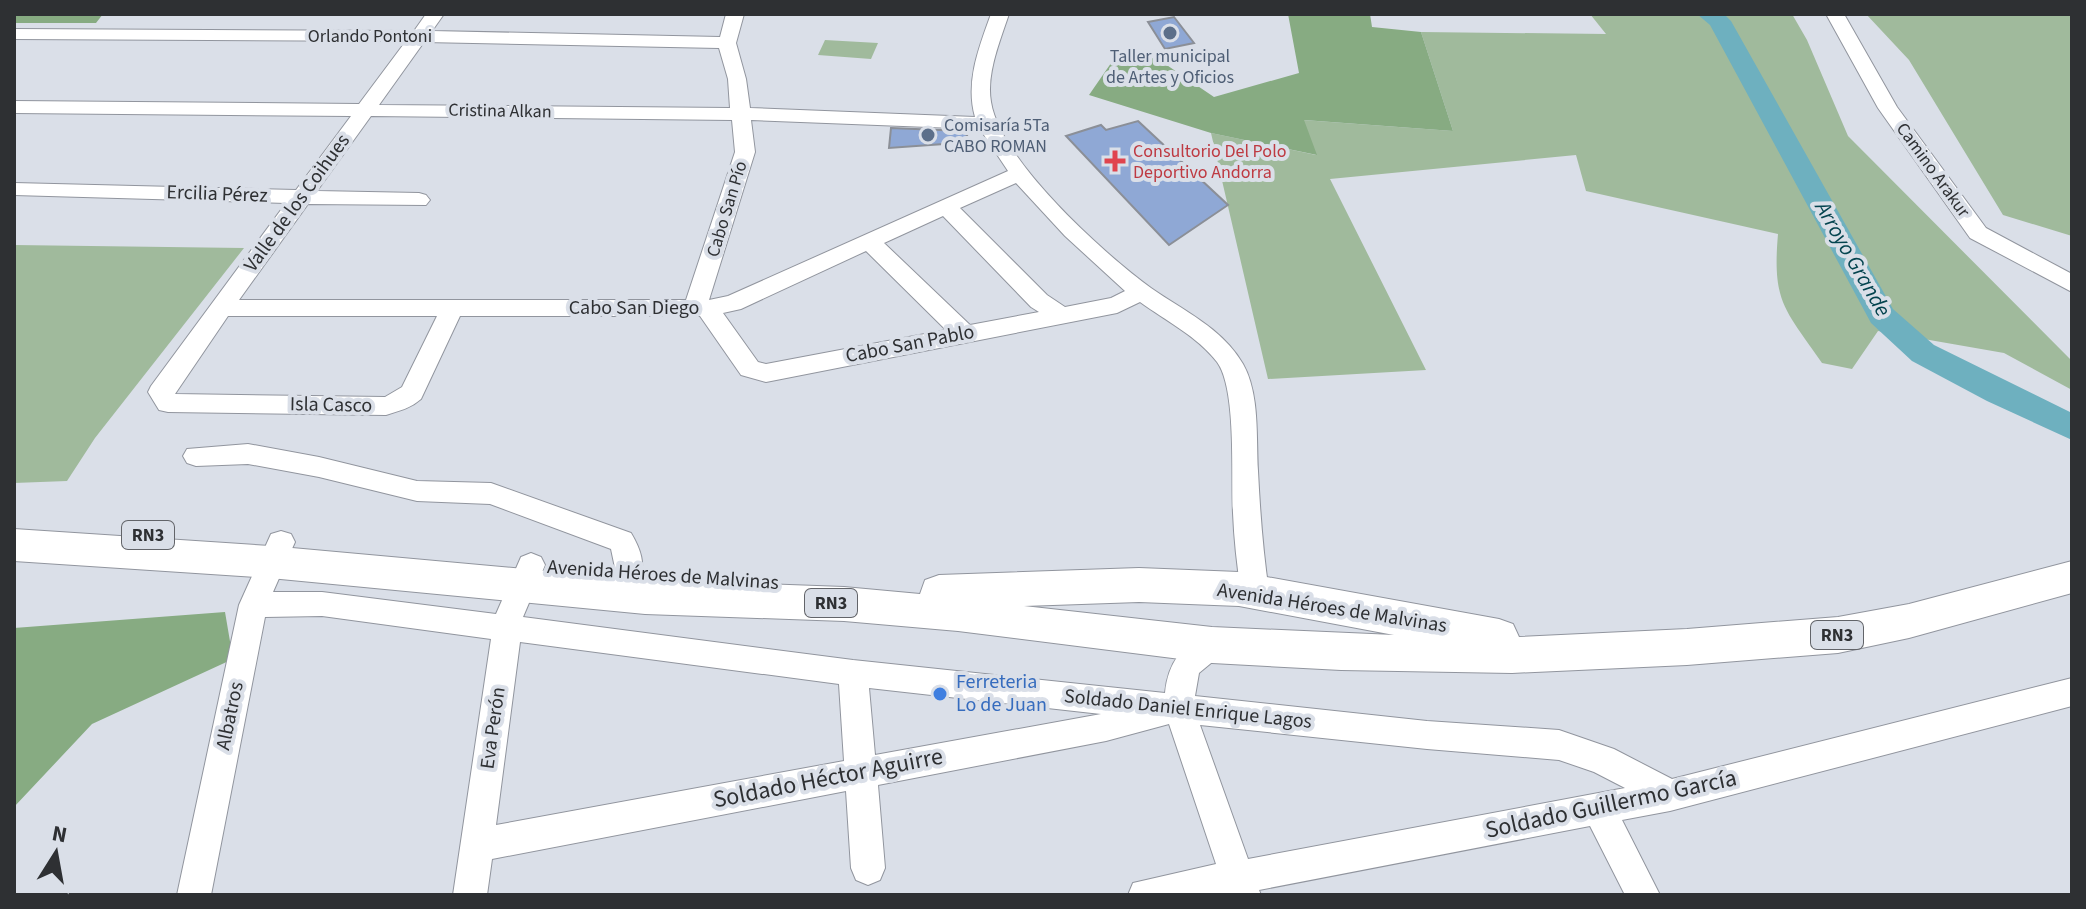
<svg xmlns="http://www.w3.org/2000/svg" width="2086" height="909" viewBox="0 0 2086 909" font-family="'Source Sans 3',sans-serif">
<style>
.green{fill:#a0ba9c}
.forest{fill:#87ab82}
.lines{fill:none;stroke-linecap:round;stroke-linejoin:round}
.river{fill:#6eb0bf;fill-rule:evenodd}
.building{fill:#8fa8d5;stroke:#8b8f97;stroke-width:2}
.minor-casing{stroke:#91959e;stroke-width:2}
.highway-casing{stroke:#91959e;stroke-width:2}
.minor{fill:#fff;fill-rule:evenodd}
.highway{fill:#fff;fill-rule:evenodd}
.service-dot{fill:#5c6f8a;stroke:#dadfe8;stroke-width:3}
.health-dot{fill:#e0444e;stroke:#dadfe8;stroke-width:3}
.shop-dot{fill:#3f7fe0;stroke:#dadfe8;stroke-width:3}
.labels{text-anchor:middle;dominant-baseline:central;stroke-width:8;stroke-linejoin:round;paint-order:stroke}
.far-street-label{font-size:18px;fill:#2e3033;stroke:#dadfe8}
.far-service-label{font-size:18px;fill:#4e5e75;stroke:#dadfe8}
.far-health-label{font-size:18px;fill:#be3a42;stroke:#dadfe8;text-anchor:start}
.shield{fill:#dadfe8;stroke:#626469;stroke-width:2}
.shield-label{font-size:18px;font-weight:bold;fill:#2e3033}
.street-label{font-size:20px;fill:#2e3033;stroke:#dadfe8}
.shop-label{font-size:20px;fill:#366cbe;stroke:#dadfe8;text-anchor:start}
.water-label{font-size:22px;font-style:italic;fill:#04444f;stroke:#dadfe8}
.near-street-label{font-size:24px;fill:#2e3033;stroke:#dadfe8}
</style>
<rect width="100%" height="100%" fill="#dadfe8"/>
<path class="green" d="M1590 14H1792L1807 40 1848 136 2072 361V390L2004 353 1878 331 1852 369 1822 363C1785 309 1772 303 1778 234L1586 191 1576 155 1330 179 1426 370 1268 379 1211 133 1316 155 1303 120 1453 131 1421 32 1606 34Z
M1866 14H2072V236L2003 215 1909 60Z
M825 40 878 43 871 59 818 55Z
M14 245 244 248 95 438 67 481 14 483Z"/>
<path class="forest" d="M14 14H103L96 23H14Z
M1288 14H1370L1372 27 1421 32 1453 131 1304 120 1317 155 1211 133 1089 95 1118 53 1146 51 1214 97 1299 73Z
M225 612 233 659 92 724 14 807V628Z"/>
<g class="lines">
<path class="river" d="M1697 14H1724L1731 21 1893 309 1934 345 2072 413V440L1987 401 1912 361 1871 323 1710 25Z"/>
</g>
<path class="building" d="M1174 17 1194 43 1165 49 1148 22Z
M1138 121 1228 205 1169 245 1066 136 1101 125 1106 130Z
M891 128 964 131 971 142 889 148Z"/>
<g class="lines">
<defs>
<path id="minor" d="M426 14H444L432 31 720 37 726 14H744L736 43 746 79 750 108 975 117C965 82 979 47 991 14H1009C1000 41 986 74 991 102 1000 160 1104 254 1151 288 1184 311 1222 328 1243 364 1260 394 1256 438 1258 471 1260 512 1263 552 1269 592L1265 601 1255 604 1245 601 1241 592C1237 566 1234 539 1233 513 1231 477 1237 389 1217 362 1197 336 1166 321 1140 302L1117 313 766 382 741 375 700 316H460L421 399C411 408 399 411 386 415L168 412 159 410 148 392 151 386 286 203 14 195V183L296 190 351 116 14 113V101L359 104 406 41 14 39V29L414 31ZM424 42 719 48 728 79 730 108 379 105ZM371 116 732 120 735 152 686 300H239L308 204 426 205 430 200 426 195 419 193 317 191ZM751 120 980 129 1008 171 728 296 709 300 755 152ZM1016 183 1065 236 1125 291 1111 298 1065 307 1047 295 960 208ZM943 216 1031 307 1039 312 970 325 884 243ZM866 251 946 330 766 364 758 362 723 313 741 309ZM228 316H437L402 387 385 397 175 394Z
M1826 14H1844L1897 107 1986 228 2072 274V292L1970 238 1878 108Z
M248 444 319 457 417 481 491 483 631 533C640 548 647 565 638 582L628 586 618 582 611 549 490 504 417 501 319 477 248 464 196 466 187 463 183 456 187 449Z
M281 531 291 534 295 542 273 592H322L496 614 521 557 531 553 541 557 545 565 523 617 853 660 1165 693C1168 662 1183 643 1212 632L1222 636 1227 645 1222 654 1199 673 1195 696 1427 721 1559 730 1614 749 1672 779 2072 678V706L1670 811 1622 820 1660 895H1625L1590 826 1259 890 1261 895H1128L1133 883 1216 864 1169 724 1106 741 878 785 885 868 880 880 868 885 856 880 851 868 846 791 492 859 487 895H453L491 639 322 616 265 617 211 895H177L239 605 271 534ZM520 642 839 684 844 761 496 825ZM869 688 1101 714 875 755ZM1200 725 1427 749 1559 760 1594 772 1625 788 1248 859Z"/>
<path id="highway" d="M14 529 270 546 645 580 844 587 920 594 925 580 939 575 1139 568 1239 572 1499 619 1513 624 1519 637 1687 629 1838 617 1909 604 2072 561V593L1909 638 1838 653 1687 665 1512 673 1341 670 1212 663 958 631 844 621 645 614 270 578 14 561ZM1139 602 1239 606 1394 635 1212 627 1024 606Z"/>
</defs>
<use href="#minor" class="minor-casing"/>
<use href="#highway" class="highway-casing"/>
<use href="#minor" class="minor"/>
<use href="#highway" class="highway"/>
</g>
<g class="service-dot">
<circle cx="1170" cy="33" r="8"/>
<circle cx="928" cy="135" r="8"/>
</g>
<path class="health-dot" d="M1111 149h8v8h8v8h-8v8h-8v-8h-8v-8h8z"/>
<circle class="shop-dot" cx="940" cy="694" r="8"/>
<g class="labels">
<g class="far-street-label">
<text x="370" y="36">Orlando Pontoni</text>
<text transform="translate(500 111) rotate(1)">Cristina Alkan</text>
<text transform="translate(1933 170) rotate(54)">Camino Arakur</text>
<text transform="translate(727 209) rotate(-73)">Cabo San Pío</text>
</g>
<g class="far-service-label">
<text x="1170" y="56">Taller municipal<tspan x="1170" dy="21">de Artes y Oficios</tspan></text>
<text x="944" y="125" text-anchor="start">Comisaría 5Ta<tspan x="944" dy="21">CABO ROMAN</tspan></text>
</g>
<g class="far-health-label">
<text x="1133" y="151">Consultorio Del Polo<tspan x="1133" dy="21">Deportivo Andorra</tspan></text>
</g>
<g class="shield">
<rect x="122" y="521" width="52" height="28" rx="6"/>
<rect x="805" y="589" width="52" height="28" rx="6"/>
<rect x="1811" y="621" width="52" height="28" rx="6"/>
</g>
<g class="shield-label">
<text x="148" y="535">RN3</text>
<text x="831" y="603">RN3</text>
<text x="1837" y="635">RN3</text>
</g>
<g class="street-label">
<text transform="translate(217 194) rotate(2)">Ercilia Pérez</text>
<text transform="translate(297 203) rotate(-54)">Valle de los Coihues</text>
<text x="634" y="308">Cabo San Diego</text>
<text transform="translate(910 344) rotate(-11)">Cabo San Pablo</text>
<text transform="translate(331 405) rotate(1)">Isla Casco</text>
<text transform="translate(663 575) rotate(4)">Avenida Héroes de Malvinas</text>
<text transform="translate(1332 608) rotate(9)">Avenida Héroes de Malvinas</text>
<text transform="translate(1188 709) rotate(6)">Soldado Daniel Enrique Lagos</text>
<text transform="translate(230 716) rotate(-78)">Albatros</text>
<text transform="translate(493 728) rotate(-82)">Eva Perón</text>
</g>
<g class="shop-label">
<text x="956" y="682">Ferreteria<tspan x="956" dy="23">Lo de Juan</tspan></text>
</g>
<g class="water-label">
<text transform="translate(1853 259) rotate(60)">Arroyo Grande</text>
</g>
<g class="near-street-label">
<text transform="translate(828 778) rotate(-11)">Soldado Héctor Aguirre</text>
<text transform="translate(1611 804) rotate(-12)">Soldado Guillermo García</text>
</g>
</g>
<rect width="2086" height="909" fill="none" stroke="#2e3033" stroke-width="32"/>
<g transform="translate(56 853) rotate(11)" stroke="#dadfe8" stroke-width="6" paint-order="stroke">
<path d="M0-6L14 30L0 20L-14 30Z" fill="#2e3033"/>
<text y="-12" font-size="22" font-weight="bold" text-anchor="middle" fill="#2e3033">N</text>
</g>
</svg>
